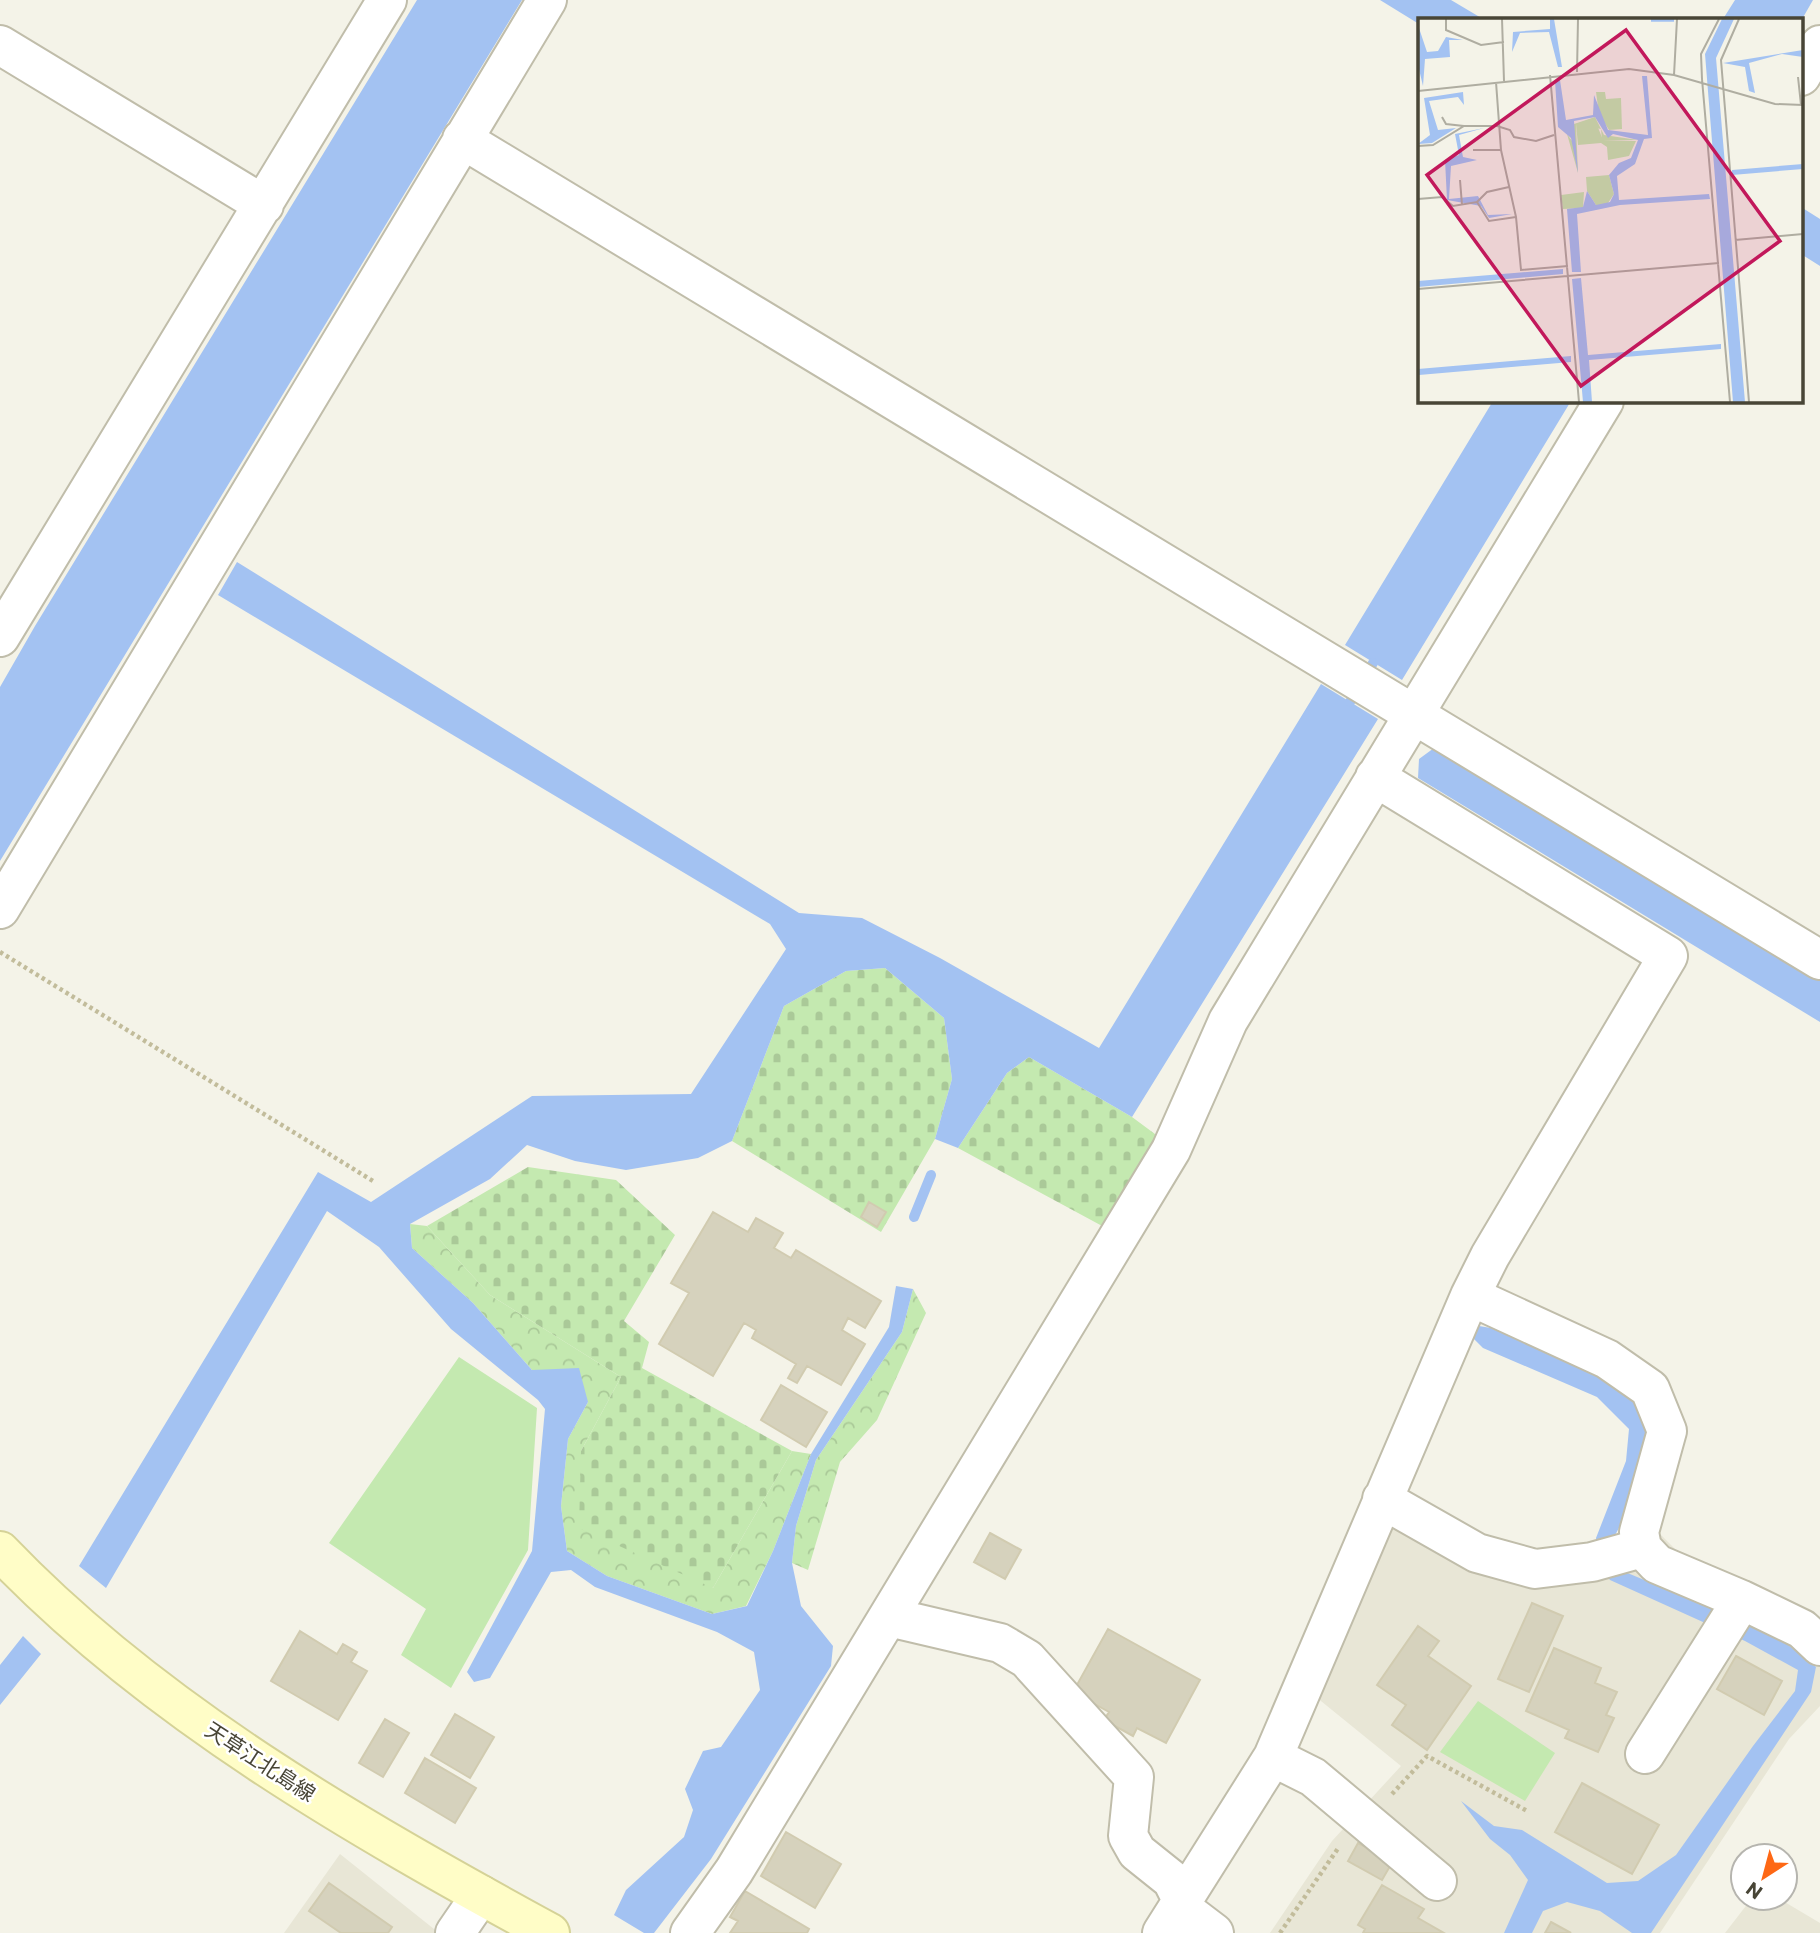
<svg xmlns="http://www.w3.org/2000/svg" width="1820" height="1933" viewBox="0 0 1820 1933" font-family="Commissioner,'Noto Sans JP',sans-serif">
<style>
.residential{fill:#e8e6d6}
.green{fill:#c4e9b0}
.forest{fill:url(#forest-crowns)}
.cemetery{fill:url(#cemetery-stones)}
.water{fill:#a3c2f2}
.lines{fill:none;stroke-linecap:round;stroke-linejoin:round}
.stream{stroke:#a3c2f2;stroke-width:10}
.building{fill:#d6d2bd;stroke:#d1cbb0;stroke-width:2}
.street-casing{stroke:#c0bdaa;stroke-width:42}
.secondary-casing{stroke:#d5d297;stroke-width:42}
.path{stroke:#c2bc9b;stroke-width:4.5;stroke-dasharray:3.5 3.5;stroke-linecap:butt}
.street{stroke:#fff;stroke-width:38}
.secondary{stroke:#fffdc7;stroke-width:38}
.labels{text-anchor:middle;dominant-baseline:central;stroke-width:5;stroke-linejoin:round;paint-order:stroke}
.street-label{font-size:21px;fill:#484536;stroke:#fff}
.inset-river{fill:none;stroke:#a3c2f2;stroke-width:3.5}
.inset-road{fill:none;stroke:#afada1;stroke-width:2}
.view{fill:#c2185b;fill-opacity:0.15;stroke:#c2185b;stroke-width:3.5}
.inset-edge{fill:none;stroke:#484536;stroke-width:3.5}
</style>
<defs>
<pattern id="forest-crowns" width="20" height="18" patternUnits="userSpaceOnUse" patternTransform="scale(1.75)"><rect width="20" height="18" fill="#c4e9b0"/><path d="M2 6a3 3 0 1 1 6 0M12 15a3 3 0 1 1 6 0" fill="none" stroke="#aac998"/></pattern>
<pattern id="cemetery-stones" width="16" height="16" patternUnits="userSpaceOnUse" patternTransform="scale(1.75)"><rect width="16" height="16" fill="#c4e9b0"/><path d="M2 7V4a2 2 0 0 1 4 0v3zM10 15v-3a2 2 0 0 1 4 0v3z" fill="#aac998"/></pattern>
</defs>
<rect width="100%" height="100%" fill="#f4f3e8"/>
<path class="residential" d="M1403 1497 1511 1552 1583 1550 1659 1533 1683 1557 1791 1601 1820 1623V1706L1789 1739 1660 1933H1270L1332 1841 1401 1766 1316 1697Z
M340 1854 439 1933H284Z
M1752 1898H1778L1820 1923V1933H1725Z"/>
<path class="green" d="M459 1357 537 1408 528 1550 451 1688 401 1655 426 1609 329 1543Z
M1478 1701 1555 1753 1525 1801 1440 1752Z"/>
<path class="forest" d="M410 1224 427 1226 490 1295 621 1377 581 1451 713 1588 792 1451 811 1454 773 1551 746 1606 712 1614 607 1576 567 1551 561 1506 568 1439 588 1402 532 1370 473 1303 412 1248Z
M913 1289 926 1313 877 1420 840 1462 808 1570 792 1563 796 1526 816 1460 902 1332Z"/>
<path class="cemetery" d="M885 968 944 1018 952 1079 935 1139 881 1232 732 1141 784 1006 846 971Z
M1029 1057 1132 1117 1159 1137 1104 1227 958 1148 1007 1073Z
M528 1167 616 1180 675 1235 624 1321 649 1342 642 1368 792 1451 713 1588 579 1528 581 1451 621 1377 490 1295 427 1226Z"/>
<path class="water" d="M417 0H522L0 861V687L35 626Z
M1380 0H1451L1483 19H1419V24Z
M1735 0H1813L1801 21V19H1723Z
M1801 207 1820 219V266L1801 254Z
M1493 401H1571L1402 680 1345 645Z
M237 562 799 913 862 918 940 958 1099 1048 1321 684 1378 719 1132 1117 1029 1057 1007 1073 958 1148 935 1139 952 1079 944 1018 885 968 846 971 784 1006 732 1141 698 1158 626 1170 575 1161 527 1145 490 1179 410 1224 412 1248 473 1303 532 1370 579 1368 588 1402 568 1439 561 1506 567 1551 607 1576 712 1614 747 1606 773 1551 811 1454 889 1327 896 1286 913 1289 902 1332 816 1460 796 1526 792 1563 801 1606 833 1646 831 1666 711 1859 654 1933H644L614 1915 626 1890 684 1837 693 1810 685 1789 703 1751 721 1747 760 1690 754 1652 717 1632 595 1587 571 1570 551 1572 490 1678 474 1682 467 1672 532 1551 545 1409 538 1400 451 1329 379 1247 327 1211 106 1588 79 1566 318 1172 371 1202 532 1096 691 1094 786 949 770 924 218 595Z
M1434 748 1820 979V1022L1418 778 1419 759Z
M1479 1326 1491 1328 1609 1382 1637 1404 1650 1438 1630 1508 1614 1537 1625 1572 1773 1633 1816 1667 1811 1692 1651 1933H1632L1600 1911 1567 1902 1543 1911 1532 1933H1504L1528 1880 1510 1855 1490 1839 1461 1801 1494 1826 1522 1830 1607 1883 1638 1881 1676 1855 1753 1746 1795 1691 1798 1670 1745 1641 1610 1580 1599 1568 1596 1538 1626 1461 1629 1429 1597 1397 1483 1348 1473 1338Z
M23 1636 41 1654 0 1705V1665Z"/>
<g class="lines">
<path class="stream" d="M1350 702 1373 663
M914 1217 931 1175"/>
</g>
<path class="building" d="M869 1202 886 1212 877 1227 861 1217Z
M713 1212 748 1232 756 1218 783 1233 774 1248 791 1258 796 1250 881 1301 865 1328 848 1318 842 1330 865 1344 841 1385 807 1366 797 1383 788 1378 796 1364 752 1338 756 1330 744 1323 713 1376 659 1344 689 1293 671 1283Z
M781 1385 827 1412 806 1447 761 1420Z
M990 1533 1021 1550 1005 1579 974 1562Z
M1532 1603 1563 1616 1529 1692 1498 1679Z
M1418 1626 1439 1641 1428 1656 1471 1686 1427 1750 1392 1725 1406 1705 1377 1685Z
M1108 1629 1200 1680 1166 1743 1137 1728 1133 1736 1104 1720 1109 1712 1073 1692Z
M300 1631 337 1654 343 1644 357 1652 351 1662 367 1671 338 1720 271 1681Z
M1554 1648 1601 1668 1595 1683 1617 1692 1606 1715 1614 1718 1598 1752 1565 1738 1569 1730 1526 1711Z
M1736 1656 1782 1681 1764 1715 1717 1689Z
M455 1714 494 1737 470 1778 431 1755Z
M385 1719 409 1733 383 1777 359 1763Z
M425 1758 476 1788 455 1823 405 1793Z
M1582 1783 1659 1825 1632 1874 1555 1832Z
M786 1832 841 1864 815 1908 761 1876Z
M1358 1843 1393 1861 1382 1880 1348 1861Z
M329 1883 392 1927 388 1933H341L309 1911Z
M1382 1885 1424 1909 1418 1918 1444 1933H1363L1365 1929 1358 1925Z
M745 1891 809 1929 807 1933H730L738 1921 730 1917Z
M1551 1922 1571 1933H1545Z"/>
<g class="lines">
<defs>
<path id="street" d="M0 45 264 205
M1801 76 1820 45
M462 139 1820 960
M0 637 387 0
M0 909 547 0
M1470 1296 1607 1359 1650 1389 1667 1431 1639 1532 1642 1548 1657 1564 1742 1600 1802 1629 1820 1646
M1382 1499 1477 1553 1535 1569 1592 1562 1642 1548
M889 1617 1000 1643 1027 1659 1134 1777 1128 1836 1137 1852 1172 1880 1189 1914 1214 1933
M1645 1754 1742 1600
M1273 1757 1313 1777 1437 1881
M455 1933 481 1895
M690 1933 734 1871 1171 1150 1228 1021 1604 401
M1162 1933 1273 1757 1470 1296 1490 1256 1668 956 1375 777"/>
<path id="secondary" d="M0 1551C154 1712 356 1827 550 1933"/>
</defs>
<use href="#street" class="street-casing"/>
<use href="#secondary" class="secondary-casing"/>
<path class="path" d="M0 952 373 1181
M1392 1794 1427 1756 1529 1812
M1280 1933 1339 1847"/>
<use href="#street" class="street"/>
<use href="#secondary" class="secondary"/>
</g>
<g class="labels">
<g class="street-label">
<text transform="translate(261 1761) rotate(33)">天草江北島線</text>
</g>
</g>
<g transform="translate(1418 18)">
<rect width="385" height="385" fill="#f4f3e8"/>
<path d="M178 74H187L188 81 203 80 204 111 191 112 181 96Z" fill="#c4e9b0"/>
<path d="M177 99 186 117 220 122H184L183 111 158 106 160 155 149 116 157 127 153 107Z" fill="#c4e9b0"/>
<path d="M177 102 185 122 218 123 211 138 190 142 189 129 183 125 160 127 158 106ZM191 157 196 176 188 188 178 187 169 173 168 159ZM166 174 165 190 145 191 143 177Z" fill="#c4e9b0"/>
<path d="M132 1H136L144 49H140L131 14 102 15 94 34 95 14 132 11ZM304 1H316L298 40 327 384H315L287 36ZM0 7 9 34 20 33 28 19 45 22H31L32 39 7 41 5 68 0 47ZM385 32V39L364 36 331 45 337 75 331 73 327 49 305 45ZM224 58H229L234 120 226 121 217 146 199 158 201 182 291 176 292 181 202 187 159 196 163 254H154L149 191 165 189 169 173 178 187 192 184 196 176 191 157 201 145 213 140 220 122 195 116 190 120 177 99 156 103 160 155 153 120 140 109 137 63 142 62 148 102 175 97 176 77 190 112 230 117ZM45 74 46 87 40 79 11 83 20 112 38 110 14 125 0 126 12 117 6 80ZM66 110 41 117 45 139 59 142 33 148 31 181 60 178 70 197 94 196 71 200 63 188 29 182 27 142 41 137 37 116ZM385 146V151L314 157V152ZM145 251V256L0 269V263ZM163 260 170 337 303 326V331L171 342 174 384H165L154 261ZM153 338V344L1 357 0 384V351Z" fill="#a3c2f2"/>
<path class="inset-river" d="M233 2H256"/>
<path class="inset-road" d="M28 1V12L63 27 86 24M84 1 86 63M301 1 283 36 284 61 312 384M321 1 303 42 331 384M159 54 160 1M132 57 161 384M256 57 259 1M380 59 383 87M78 64 83 132 98 199 103 252 150 248M0 73 211 51 256 57 357 86 385 87M24 99 28 106 46 108M0 128 15 127 46 108H79L92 112 96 119 118 123 136 117M55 132H83M42 162 44 187M0 181 24 179 35 188 59 184 71 203 98 199M59 184 69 174 91 169M317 222 385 216M0 271 301 245"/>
<path class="view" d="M208 12 362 223 163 368 9 157Z"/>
<rect width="385" height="385" class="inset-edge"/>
</g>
<g transform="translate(1764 1877) rotate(216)"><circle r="33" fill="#ffffff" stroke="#b6b5af" stroke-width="2"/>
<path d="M0-5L12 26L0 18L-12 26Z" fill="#fe6815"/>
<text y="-10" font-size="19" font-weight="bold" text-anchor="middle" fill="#484536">N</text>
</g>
</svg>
